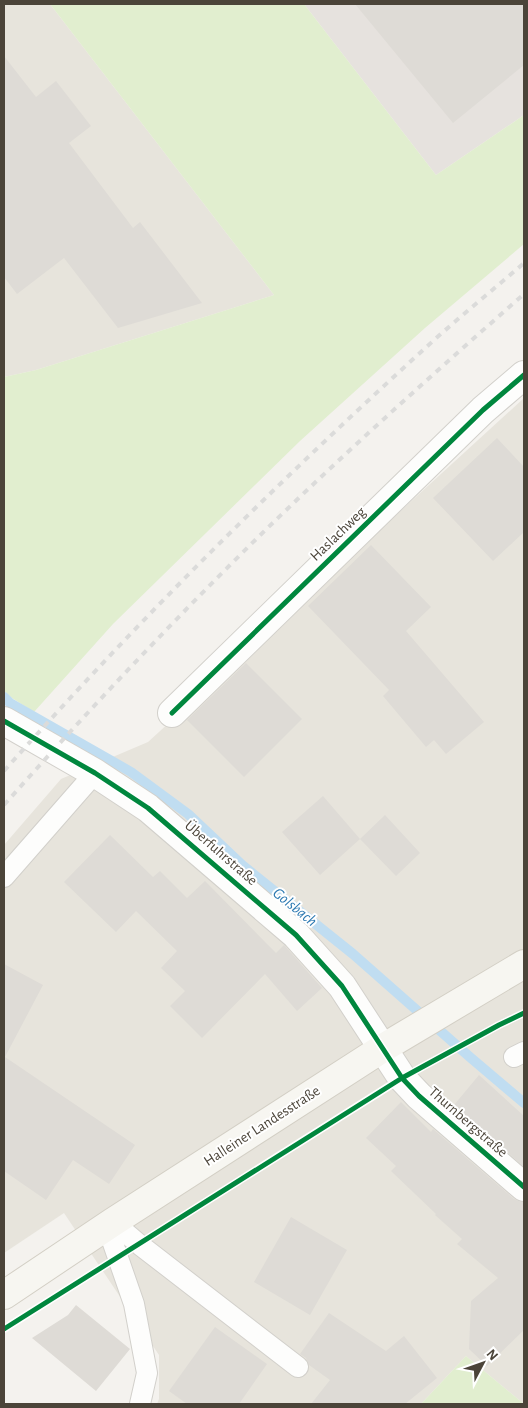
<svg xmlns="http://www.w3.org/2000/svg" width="528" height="1408" viewBox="0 0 528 1408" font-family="'Alegreya Sans',sans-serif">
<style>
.residential{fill:#e7e4dc}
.industrial{fill:#e6e2de}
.green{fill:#e1eecf}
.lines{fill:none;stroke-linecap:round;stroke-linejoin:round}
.stream{stroke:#c0ddf1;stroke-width:10}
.building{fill:#dedbd6}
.lane-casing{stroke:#d2d0cb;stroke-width:22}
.street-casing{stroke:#d2d0cb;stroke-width:30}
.secondary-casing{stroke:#d3cfc5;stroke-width:30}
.lane{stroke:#fdfdfc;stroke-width:20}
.street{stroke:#fdfdfc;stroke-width:28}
.secondary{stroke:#f7f6f1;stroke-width:28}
.rail{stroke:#dbdbda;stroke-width:4;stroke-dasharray:6 6;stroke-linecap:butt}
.cycleway-casing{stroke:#fff;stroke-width:8}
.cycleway{stroke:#00873e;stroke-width:5}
.labels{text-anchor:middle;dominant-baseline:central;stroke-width:4;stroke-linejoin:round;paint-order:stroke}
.street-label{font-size:15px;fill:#4b4439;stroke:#fff}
.water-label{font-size:16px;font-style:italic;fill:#2e7ab2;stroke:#fff}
</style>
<rect width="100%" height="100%" fill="#f4f2ee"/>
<path class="residential" d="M4 4H50L274 295 36 370 4 377Z
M524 398V1404L466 1356 421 1404H157L159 1399V1355L64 1213 4 1253V845L61 779 148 742Z"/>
<path class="industrial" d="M304 4H524V115L436 175Z"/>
<path class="green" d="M50 4H304L436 175 524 115V244L425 328 300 441 113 624 34 712 12 698 4 691V377L36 370 274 295Z
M466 1356 524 1404H421Z"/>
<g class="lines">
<path class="stream" d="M4 697 10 703 131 772 188 814 242 865 353 954 471 1058 524 1103"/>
</g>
<path class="building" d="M355 4H524V65L453 123Z
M4 56 36 97 56 81 91 126 69 143 133 228 140 222 202 303 118 328 64 258 17 294 4 277Z
M497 438 524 467V532L493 561 433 498Z
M371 545 431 607 406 631 484 722 446 754 434 740 426 747 383 696 389 690 308 606Z
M246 663 302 719 244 777 187 720Z
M323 796 360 839 320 875 282 832Z
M385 815 420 853 396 876 360 839Z
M110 835 153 877 160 871 187 898 205 881 276 953 284 945 285 946 322 988 297 1011 265 974 202 1038 170 1006 185 991 161 968 177 951 136 911 116 932 64 882Z
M4 964 43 985 5 1057 135 1145 109 1184 73 1160 46 1200 4 1171Z
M479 1075 524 1116V1167L454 1105Z
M401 1102 431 1132 433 1129 514 1199 521 1202H524V1330L487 1366 469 1349 471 1301 498 1278 457 1244 462 1239 435 1215 436 1214 391 1171 396 1166 366 1138Z
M291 1217 347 1250 310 1315 254 1282Z
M76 1305 130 1349 96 1391 32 1338 68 1315Z
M329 1313 386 1351 404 1336 437 1378 405 1404H311L330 1380 309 1365 306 1358 300 1354Z
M215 1327 267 1364 239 1404H187L169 1391Z"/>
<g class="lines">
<defs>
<path id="lane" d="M4 877 95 773
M514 1057 524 1052
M113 1222 140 1245 298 1367
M107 1226 134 1304 147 1373 140 1404"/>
<path id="street" d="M172 713 483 410 524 375
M4 721 95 773 148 808 296 935 342 986 402 1078 419 1096 524 1187"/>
<path id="secondary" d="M4 1295 113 1222 383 1048 524 964"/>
</defs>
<use href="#lane" class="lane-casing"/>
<use href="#street" class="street-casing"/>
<use href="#secondary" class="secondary-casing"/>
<use href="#lane" class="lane"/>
<use href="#street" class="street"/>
<use href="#secondary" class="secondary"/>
<path class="rail" d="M4 771C138 620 283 477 433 341 463 314 494 289 524 263
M4 805C77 723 152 643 230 565 324 471 424 382 524 294"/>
<defs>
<path id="cycleway" d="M172 713 483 410 524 375
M4 721 95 773 148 808 296 935 342 986 402 1078 419 1096 524 1187
M4 1329 402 1078 499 1025 524 1013"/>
</defs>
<use href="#cycleway" class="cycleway-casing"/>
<use href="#cycleway" class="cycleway"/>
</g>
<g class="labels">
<g class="street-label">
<text transform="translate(338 534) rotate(-44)">Haslachweg</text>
<text transform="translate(221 853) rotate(41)">Überfuhrstraße</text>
<text transform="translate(468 1122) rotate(41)">Thurnbergstraße</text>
<text transform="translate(262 1126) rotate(-33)">Halleiner Landesstraße</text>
</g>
<g class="water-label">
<text transform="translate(295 907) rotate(39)">Golsbach</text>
</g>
</g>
<rect width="528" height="1408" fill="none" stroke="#4b4439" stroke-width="10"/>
<g transform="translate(483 1363) rotate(49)" stroke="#ffffff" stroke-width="4" paint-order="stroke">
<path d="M0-4L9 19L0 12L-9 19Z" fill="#4b4439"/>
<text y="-8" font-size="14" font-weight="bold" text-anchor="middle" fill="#4b4439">N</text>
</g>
</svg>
